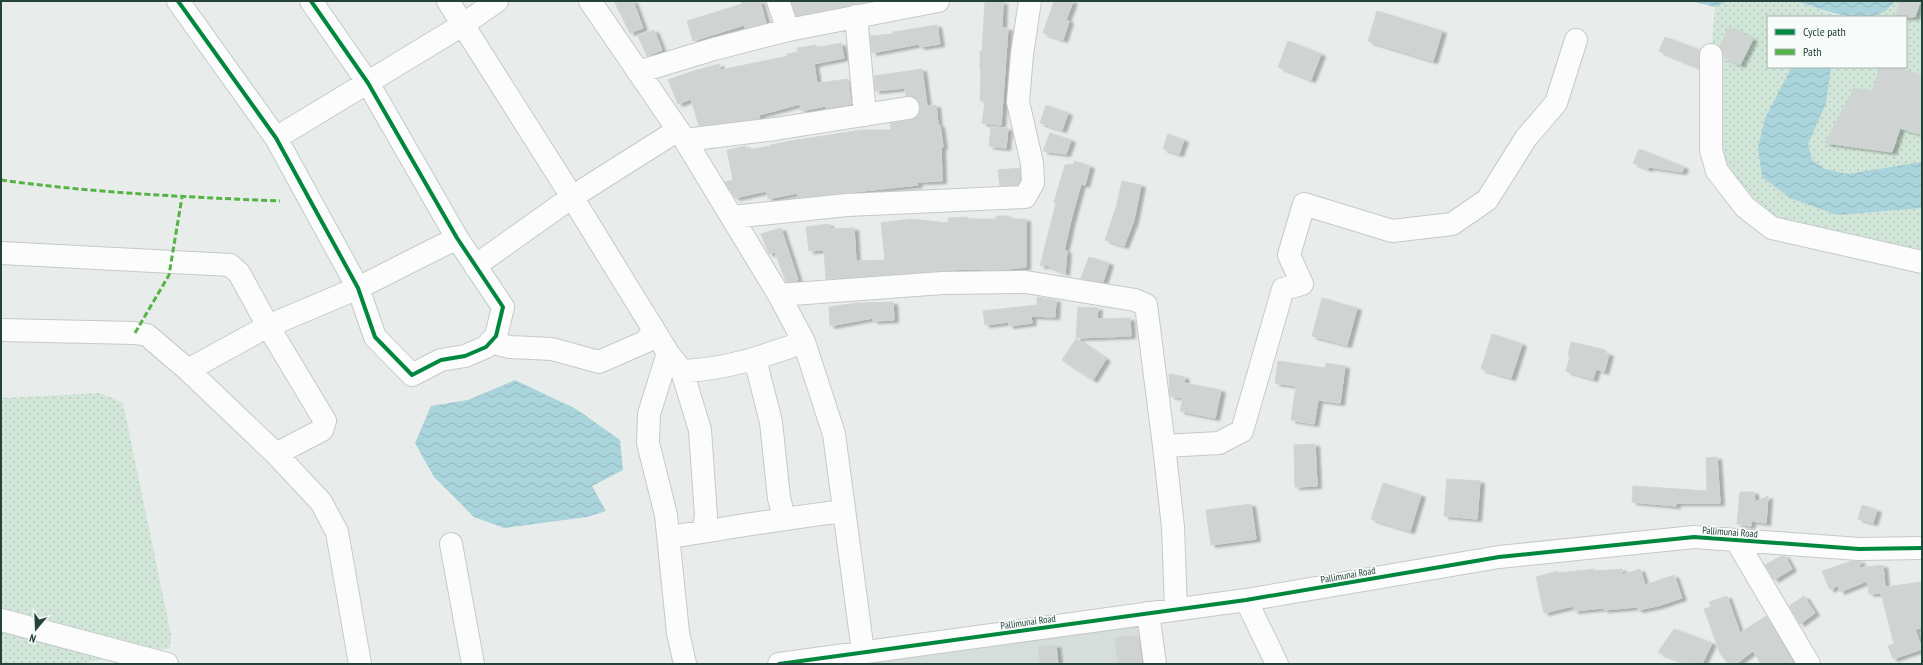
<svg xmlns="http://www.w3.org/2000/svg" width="1923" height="665" viewBox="0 0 1923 665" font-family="'PT Sans Narrow',sans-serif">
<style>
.built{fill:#d6dedb}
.grass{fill:url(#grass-dots)}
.water{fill:url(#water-waves)}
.building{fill:#cfd4d2;stroke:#d1d6d4;filter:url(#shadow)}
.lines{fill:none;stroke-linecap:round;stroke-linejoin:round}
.minor-casing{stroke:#c5cac8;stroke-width:24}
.minor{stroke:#fcfcfc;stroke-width:22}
.quiet{stroke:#55b346;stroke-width:3;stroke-dasharray:6 3;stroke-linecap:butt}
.cycleway-casing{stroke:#f7fbf9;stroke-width:6}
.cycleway{stroke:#00873e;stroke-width:4}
.labels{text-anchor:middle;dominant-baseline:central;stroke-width:3.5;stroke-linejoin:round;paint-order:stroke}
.street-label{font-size:10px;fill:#24423a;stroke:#f7fbf9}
</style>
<defs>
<pattern id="grass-dots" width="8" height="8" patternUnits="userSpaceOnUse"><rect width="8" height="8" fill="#d1e6d8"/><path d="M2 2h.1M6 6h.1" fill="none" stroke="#b3c6ba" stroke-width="1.8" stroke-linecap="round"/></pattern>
<pattern id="water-waves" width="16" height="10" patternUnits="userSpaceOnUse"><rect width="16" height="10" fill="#a9d4db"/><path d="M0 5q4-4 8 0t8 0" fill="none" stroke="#91b7bd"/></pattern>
<filter id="shadow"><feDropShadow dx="4.5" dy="2.5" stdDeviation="1" flood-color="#0004"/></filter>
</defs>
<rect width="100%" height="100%" fill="#e8edeb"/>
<path class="built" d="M1148 613 1155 664H826Z"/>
<path class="grass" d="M1728 1H1796L1835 15 1867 17H1768V67H1906V17H1869L1890 8 1895 1H1922V262L1772 228 1717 171 1711 55 1715 7Z
M100 393 123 403 171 635 170 648 77 664H1V398Z"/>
<path class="water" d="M1691 1H1728L1715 7Z
M1796 1H1895C1875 32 1823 10 1796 1Z
M1792 67H1831L1826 103 1808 144 1812 160 1825 169 1847 174 1922 162V208L1837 215 1790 198 1762 177 1758 148 1765 118Z
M515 380 576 409 620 440 623 470 592 486 606 511 587 517 504 528 474 517 434 477 415 443 431 406 468 400Z"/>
<path class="building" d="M614 1H633L643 28 630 33Z
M741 1H760L766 23 745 28 744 25 693 41 687 21 742 4Z
M791 1H862V3L796 16Z
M985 1 1003 2 1002 28H1008L1001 125 982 123 985 102 980 101 981 70H980V51H982Z
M1054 1H1073L1066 20 1069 21 1063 40 1043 33Z
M1900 1H1920L1915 17H1895Z
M1377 11 1442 31 1433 61 1368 41Z
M937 25 940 44 920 47 919 44 872 53 870 36 893 34V32Z
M1729 27 1753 39 1740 65 1724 57 1720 46Z
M654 30 662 50 647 56 638 36Z
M1665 37 1700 50 1698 67 1659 51Z
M1288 41 1321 54 1311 80 1278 67Z
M841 43 844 58 814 64 817 83 848 79 851 104 826 108V106L801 111 800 104 759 115 760 118 756 119 699 126 691 99 678 104 668 80 687 73 719 64 721 70 788 56 787 54 798 52 797 48 816 45V48Z
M1880 67H1895L1922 76V135L1900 128 1892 152 1825 143 1854 88 1872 91Z
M922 69 927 106 936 105 938 125H940L943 147H941L942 181 917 182 918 185 798 198 797 193 768 199 766 191 735 198 725 182 733 180 727 150 746 146 747 150 771 146V145L790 141 862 130H891L890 123 910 120 916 117 920 112V106L918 100 913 97 906 96 905 88 875 91 874 76Z
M1046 105 1068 113 1062 130 1040 123Z
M991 127 1008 128 1006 148 989 146Z
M1050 133 1071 140 1066 154 1043 151Z
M1168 134 1184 140 1179 154 1163 149Z
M1639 149 1684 167 1682 172 1649 167 1648 169 1633 163Z
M1074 161 1090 166 1085 185 1081 184 1071 220 1064 251H1067L1065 273 1046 265 1040 266 1056 203 1054 202 1065 165 1074 164Z
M1020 168V180L1018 185 1000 186 998 170Z
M1122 181 1141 185 1134 220 1124 246 1105 240 1117 204Z
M996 216H1008V219H1026V267L997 270 965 269 826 279 824 250 809 251 806 227 829 224 830 229 854 228 856 261 885 260 881 223 911 219 948 223V218L967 217 968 219H996Z
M781 228 798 280 796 281 786 282 775 252 769 254 761 234Z
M1089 257 1109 263 1103 282 1081 278Z
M1037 297 1056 300 1055 317 1031 316 1032 323 1009 326V322L985 325 983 311 1037 305Z
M1322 298 1357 308 1347 345 1312 336Z
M893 302 894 320 873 321V318L830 326 829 307 856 303Z
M1078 307 1098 308 1097 319 1130 318 1131 336 1076 338Z
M1492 334 1522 344 1511 378 1481 369Z
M1076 339 1106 359 1093 380 1062 360Z
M1571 342 1601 349 1600 351 1609 354 1604 372 1596 369 1593 379 1566 371 1570 356 1568 355Z
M1278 361 1325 368 1326 363 1345 366 1340 403 1318 400 1314 424 1291 420 1296 386 1275 383Z
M1169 374 1185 377 1184 383 1221 390 1215 418 1180 411 1183 398 1170 396Z
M1315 444 1317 486 1295 487 1294 445Z
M1717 457 1720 503H1676V506L1632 502 1633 486 1707 491 1706 458Z
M1447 479 1480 481 1477 519 1444 516Z
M1383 483 1421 495 1410 531 1371 519Z
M1740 492H1754L1755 502 1768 496 1766 523 1751 521V526L1737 524Z
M1251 504 1256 539 1211 545 1206 510Z
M1862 505 1877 510 1873 523 1858 519Z
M1781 556H1785L1792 569 1774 580 1765 565Z
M1852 561H1861L1859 568 1883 565 1885 587 1922 582V628L1915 629 1922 649 1893 659 1888 646 1894 644 1881 593 1869 594 1867 581 1840 592 1838 585 1830 590 1822 571Z
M1594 569 1595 571 1622 569V575L1640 569 1645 585 1674 575 1682 598 1658 606 1638 610 1637 607 1604 610 1603 608 1574 611 1573 606 1544 613 1536 577 1558 571V573Z
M1727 596 1740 633 1766 616 1794 664H1761L1753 651 1736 664H1728L1720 653 1704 609 1711 607 1709 602Z
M1804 596 1815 613 1800 624 1789 606Z
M1674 629 1712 643 1702 664H1688L1658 652Z
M1138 635 1142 664H1118L1115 638Z
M1056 645 1058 664H1040L1038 647Z"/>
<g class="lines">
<defs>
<path id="minor" d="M178 1 276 138 358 288 375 337 412 375 441 360 465 356 486 347 496 336 503 307 457 238 368 83 311 1
M448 1 572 197 668 353 682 371C725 370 764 356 804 342
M590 1 685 140 779 295 804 342 834 434 863 652
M778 1 788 30
M856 16 865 115
M1711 55V150L1717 171 1745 207 1772 228 1922 262
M638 72 714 49 788 30 938 1
M276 138 464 24 497 1
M685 140 775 129 908 108
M732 217 847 205 1025 197 1033 183 1032 163 1018 102 1022 54 1030 1
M1 253 230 265 239 273 268 326 325 421 322 430 276 454
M475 266 572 197 678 130
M779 295 943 283 1026 282 1135 300 1146 305 1164 446
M1 330 135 333 147 335 188 370 276 454 321 502 337 532 360 664
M490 342 510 347 552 349 599 362 647 341 653 328
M668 353 649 414 648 443 666 515 678 633 685 664
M755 359 771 422 779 498 784 518
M188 370 268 326 358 288 457 238
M682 371 700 430 706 516 703 532
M669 537C728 528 786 518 844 511
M1736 540 1809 664
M451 544 473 664
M1246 600 1277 664
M1176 609 1173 527 1164 446 1219 443 1242 431 1283 289 1302 284 1289 255 1304 204 1392 231 1452 224 1487 200 1526 138 1556 103 1576 40
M1148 613 1155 664
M1 620 167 664
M779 664 1246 600 1499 557 1694 537 1859 549 1922 548"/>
</defs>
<use href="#minor" class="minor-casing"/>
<use href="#minor" class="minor"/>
<path class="quiet" d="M1 180C94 193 187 197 280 201
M135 333 169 275 182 197"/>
<defs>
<path id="cycleway" d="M178 1 276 138 358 288 375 337 412 375 441 360 465 356 486 347 496 336 503 307 457 238 368 83 311 1
M779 664 1246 600 1499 557 1694 537 1859 549 1922 548"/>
</defs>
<use href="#cycleway" class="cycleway-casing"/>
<use href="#cycleway" class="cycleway"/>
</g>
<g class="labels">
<g class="street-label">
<text transform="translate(1730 532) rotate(4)">Pallimunai Road</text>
<text transform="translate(1348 575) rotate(-10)">Pallimunai Road</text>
<text transform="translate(1028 622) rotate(-8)">Pallimunai Road</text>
</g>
</g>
<rect width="1923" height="665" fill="none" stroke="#24423a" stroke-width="4"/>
<rect x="1767" y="16" width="140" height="52" fill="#f7fbf9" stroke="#a3b1ad"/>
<rect x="1775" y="29" width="20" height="6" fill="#00873e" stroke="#a3b1ad"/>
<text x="1803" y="36" font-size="12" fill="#24423a">Cycle path</text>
<rect x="1775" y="49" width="20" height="6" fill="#55b346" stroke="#a3b1ad"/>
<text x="1803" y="56" font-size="12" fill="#24423a">Path</text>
<g transform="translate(36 629) rotate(199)" stroke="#f7fbf9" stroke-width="3" paint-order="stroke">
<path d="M0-3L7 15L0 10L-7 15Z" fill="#24423a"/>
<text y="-6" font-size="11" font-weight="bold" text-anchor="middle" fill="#24423a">N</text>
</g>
</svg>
